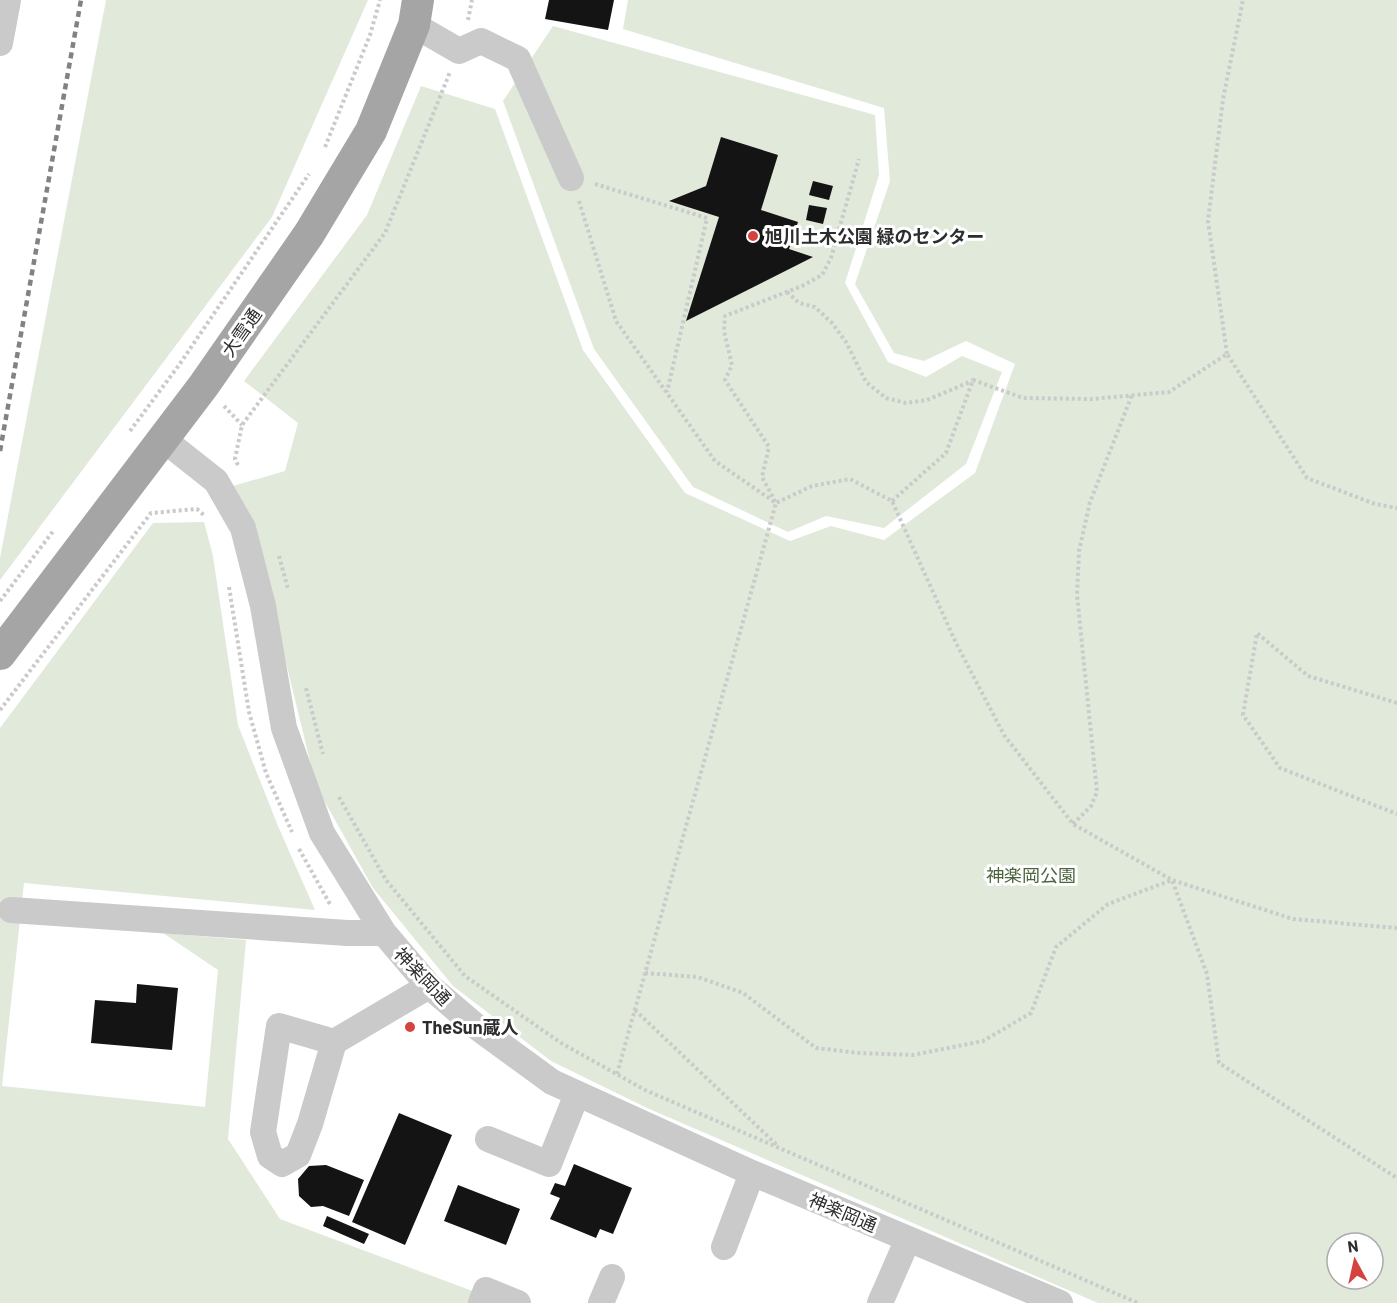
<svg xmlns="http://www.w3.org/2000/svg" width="1397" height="1303" viewBox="0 0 1397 1303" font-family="Barlow,'Noto Sans JP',sans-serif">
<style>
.green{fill:#e1e9db;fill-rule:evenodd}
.building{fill:#141414}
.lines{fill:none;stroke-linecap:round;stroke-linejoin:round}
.path{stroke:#cacaca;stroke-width:4;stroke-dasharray:3 3;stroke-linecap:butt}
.minor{stroke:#cacaca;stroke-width:26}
.major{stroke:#a5a5a5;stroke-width:32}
.rail{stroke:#828282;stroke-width:4.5;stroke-dasharray:6 4.5;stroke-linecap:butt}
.poi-dot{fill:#d4433f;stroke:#fff;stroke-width:2}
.labels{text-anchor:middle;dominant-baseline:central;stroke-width:6;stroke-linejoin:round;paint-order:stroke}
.poi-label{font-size:18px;font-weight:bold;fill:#2d2d2d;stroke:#fff;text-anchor:start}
.street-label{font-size:18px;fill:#2d2d2d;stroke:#fff}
.park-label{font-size:18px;fill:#4c643f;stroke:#fff}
</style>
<rect width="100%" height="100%" fill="#fff"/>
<path class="green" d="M106 0H368L272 217 0 580V558Z
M628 0H1397V1303H1098L647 1108 551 1061 453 986 373 888 316 786 255 535 233 486 285 471 298 423 244 381 367 215 421 86 495 109 583 350 685 493 790 541 831 526 884 540 975 473 1015 364 966 341 924 361 894 353 855 284 890 181 884 108 623 29ZM1337 1243H1373V1279H1337Z
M553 26 875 115 879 175 845 283 888 362 926 377 962 356 1002 372 966 464 884 528 826 516 788 532 693 487 594 349 503 101Z
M204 522 213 556 238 725 278 826 315 910 24 883 2 1086 205 1107 218 970 163 933 246 940 228 1139 280 1219 475 1292 471 1303H0V728L153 523Z"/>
<path class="building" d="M549 0H614L608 30 545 19Z
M721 137 778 155 761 210 798 222 789 249 813 257 686 321 719 217 669 201 706 186Z
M813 181 833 186 829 200 809 195Z
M809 205 827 208 823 224 806 220Z
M137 984 178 988 172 1050 91 1043 95 1000 136 1003Z
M399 1113 452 1135 405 1245 352 1222Z
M574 1164 632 1188 613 1234 600 1229 596 1238 550 1219 560 1198 550 1194 555 1183 565 1186Z
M326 1165 364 1180 349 1216 323 1206 311 1207 299 1196 298 1179 309 1166Z
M458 1185 520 1209 506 1245 444 1221Z
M327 1216 369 1234 364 1244 323 1226Z"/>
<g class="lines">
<path class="path" d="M468 20 472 0
M325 147 370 35 380 0
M595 184 707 218 667 392
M579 201 616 321 715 461 776 503 812 486 850 479 892 501 956 643 1004 735 1073 824 1172 880 1207 974 1219 1063 1397 1178
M787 292 799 303 815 307 832 323 846 342 866 382 886 398 906 403 927 400 972 381
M1227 354 1208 221 1223 99 1243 0
M224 406 242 425
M130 431 179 365 309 174
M238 465 235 459 242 425 385 233 450 72
M892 501 946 453 973 380 1023 398 1092 399 1169 392 1227 354 1307 478 1375 504 1397 508
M279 556 288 589
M229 587 249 712 266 773 292 832
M0 601 54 530
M306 688 323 754
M1397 703 1308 676 1257 633 1243 715 1280 768 1397 814
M0 710 151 513 197 509 205 516
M339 797 386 880 465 976 561 1043 645 1090 1138 1303
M1073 824 1091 806 1097 792 1077 595 1079 551 1090 502 1132 395
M299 849 331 906
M645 973 698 977 743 993 816 1048 859 1053 913 1055 983 1041 1031 1013 1056 947 1108 904 1172 880 1293 919 1397 928
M635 1010 778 1146
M617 1074 776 503 762 477 769 447 725 380 732 365 724 331 725 316 802 286 822 275 831 258 859 159"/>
<path class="minor" d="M414 25 459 51 481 41 518 59 571 178
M0 43 8 0
M163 439 216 481 243 528 263 606 284 728 322 833 384 933 429 986 478 1028 552 1082 752 1173 1060 1303
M11 910 347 933H384
M334 1042 279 1026 263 1132 270 1156 282 1164 298 1155 310 1124 334 1042 429 986
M488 1139 549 1164 577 1094
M724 1247 752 1173
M481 1303 486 1290 518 1303
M601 1303 612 1277
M880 1303 908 1239"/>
<path class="major" d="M0 654 204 385 309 234 371 131 414 25 418 0"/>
<path class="rail" d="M0 451 81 0"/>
</g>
<g class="poi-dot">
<circle cx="753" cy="236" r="6"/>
<circle cx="410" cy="1027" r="6"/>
</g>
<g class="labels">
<g class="poi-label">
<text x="765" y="236">旭川土木公園 緑のセンター</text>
<text x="422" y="1027">TheSun蔵人</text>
</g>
<g class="street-label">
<text transform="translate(241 332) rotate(-55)">大雪通</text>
<text transform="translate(423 976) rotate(46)">神楽岡通</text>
<text transform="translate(843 1212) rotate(23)">神楽岡通</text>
</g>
<g class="park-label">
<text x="1031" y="875">神楽岡公園</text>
</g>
</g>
<g transform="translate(1355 1261) rotate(352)"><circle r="28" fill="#ffffff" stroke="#ababab" stroke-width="1.5"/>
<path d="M0-4.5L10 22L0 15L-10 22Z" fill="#d4433f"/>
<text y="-9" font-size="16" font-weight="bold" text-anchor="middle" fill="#2d2d2d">N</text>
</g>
</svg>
